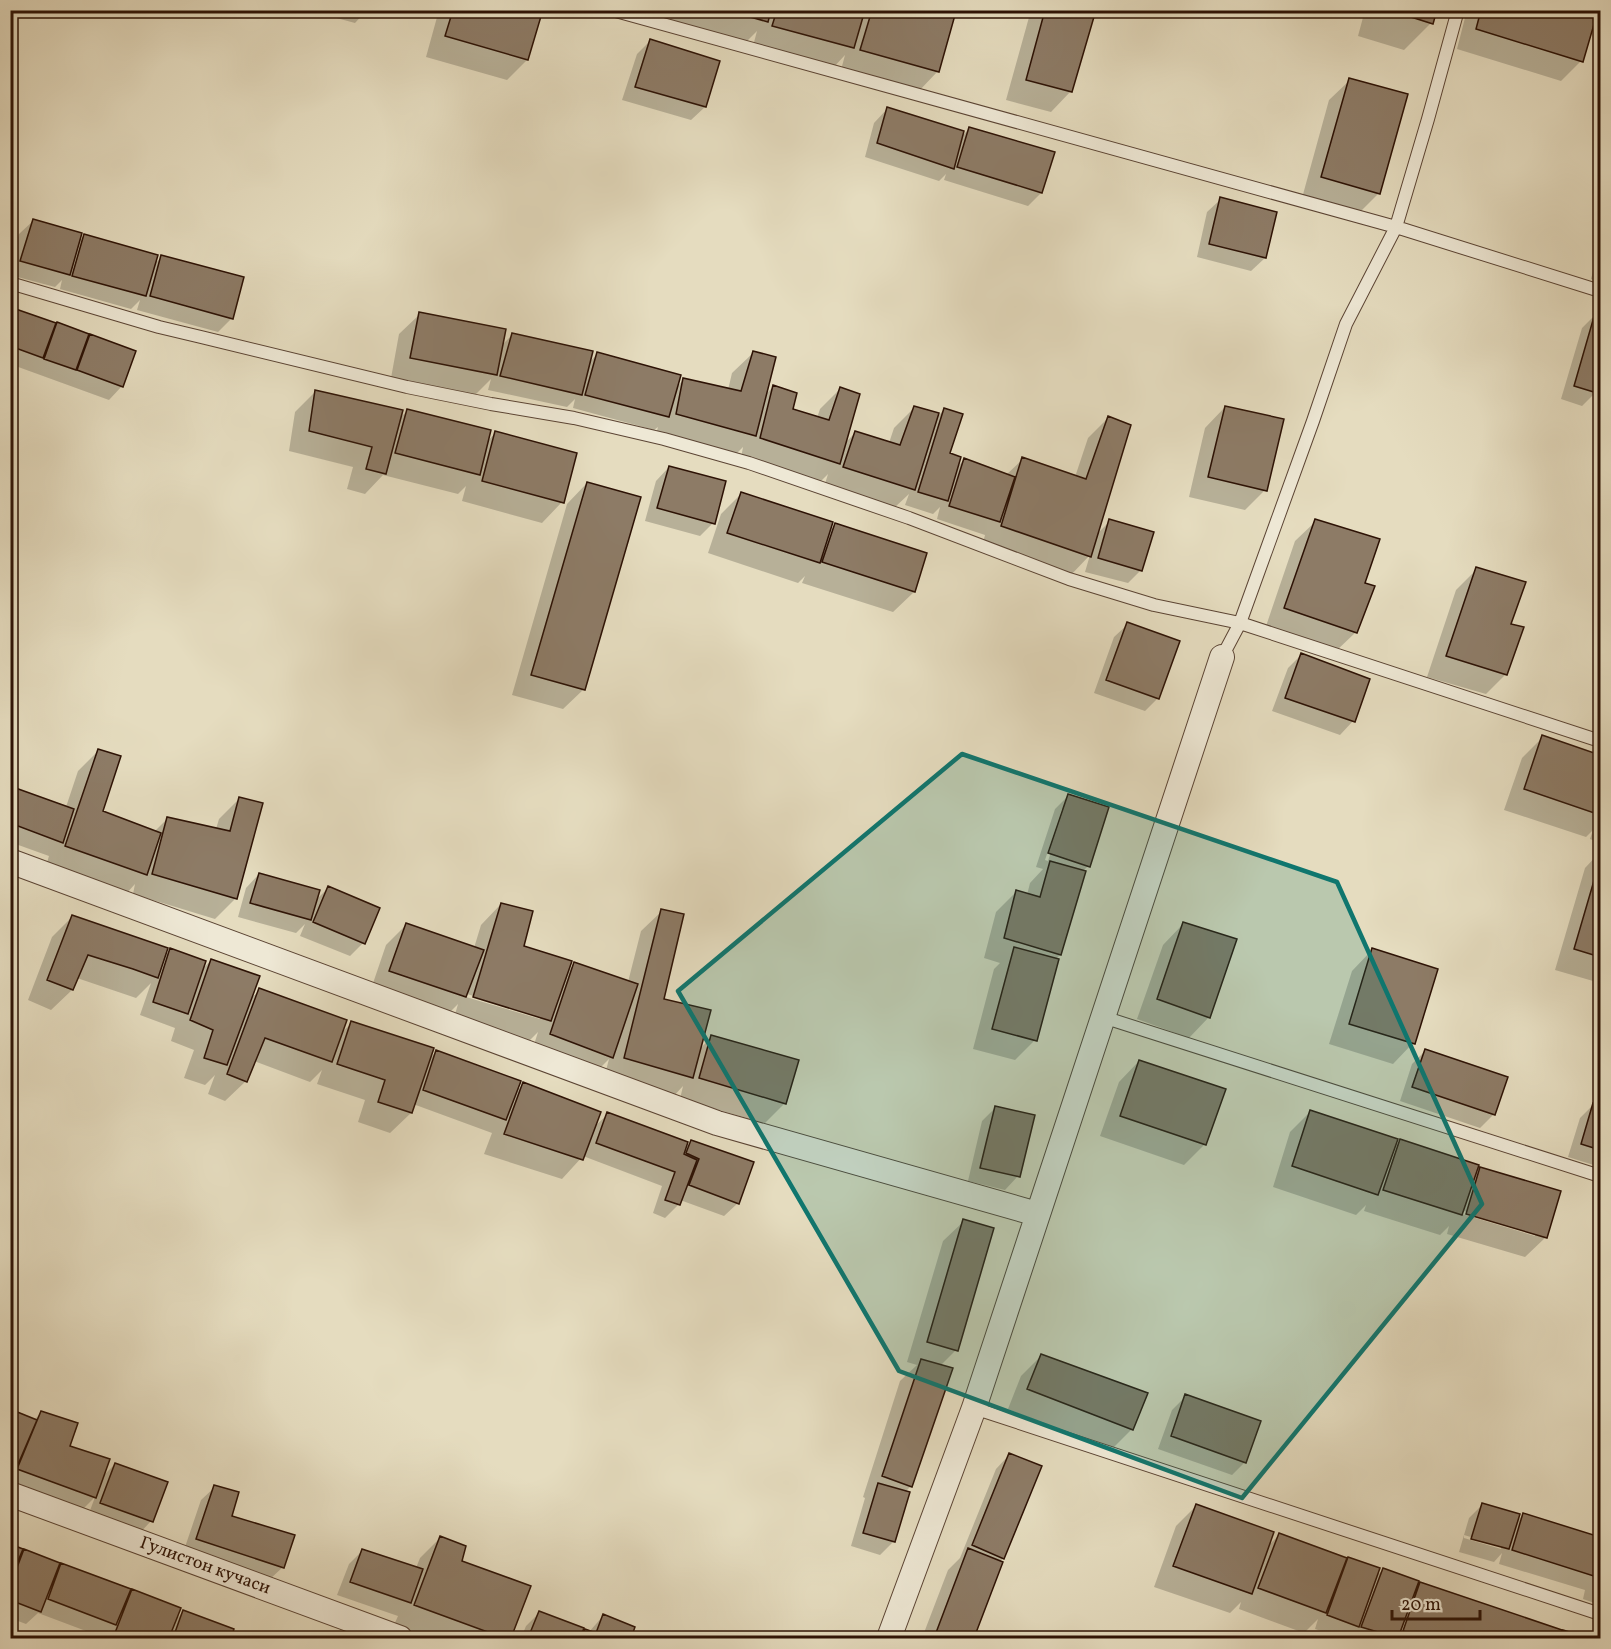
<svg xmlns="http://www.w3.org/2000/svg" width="1611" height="1649" viewBox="0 0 1611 1649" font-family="Vollkorn,serif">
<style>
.shadow{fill:#0003;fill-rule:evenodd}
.building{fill:#8d7b66;stroke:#2d1205;stroke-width:1.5}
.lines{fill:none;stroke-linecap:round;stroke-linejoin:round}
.service-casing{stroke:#5b4434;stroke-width:14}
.minor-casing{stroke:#5b4434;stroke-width:26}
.service{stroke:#eee8d5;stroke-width:12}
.minor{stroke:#eee8d5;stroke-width:24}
.marked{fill:#0f766e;fill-opacity:0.2;stroke:#0f766e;stroke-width:4.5;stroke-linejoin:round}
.labels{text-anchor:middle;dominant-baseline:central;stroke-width:5;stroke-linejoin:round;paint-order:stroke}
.street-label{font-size:18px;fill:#2d1205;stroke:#eee8d5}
</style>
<rect width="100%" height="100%" fill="#e5dcbf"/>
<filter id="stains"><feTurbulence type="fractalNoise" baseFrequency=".00333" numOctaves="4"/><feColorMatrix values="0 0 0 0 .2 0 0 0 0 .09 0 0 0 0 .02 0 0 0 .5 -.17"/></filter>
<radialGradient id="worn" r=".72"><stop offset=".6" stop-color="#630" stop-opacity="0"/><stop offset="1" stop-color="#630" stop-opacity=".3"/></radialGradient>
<path class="shadow" d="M307 10H367L355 23Z
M439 10H530L527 60 507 80 426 57Z
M673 10H934L938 71 918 92 841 70 845 55 833 68 753 46 757 31 746 42 670 20Z
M1031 10H1094L1071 91 1051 112 1006 100Z
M1365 10H1435L1431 23 1404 50 1358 36Z
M1467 10H1578L1581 61 1561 81 1457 49Z
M651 40 705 107 691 120 622 100 637 54Z
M1350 80 1379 193 1359 213 1302 198 1329 100Z
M887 109 961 137 970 128 1041 193 1028 206 944 180 946 174 939 181 865 157 874 123Z
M1221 199 1265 258 1251 271 1197 257 1207 212Z
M33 221 77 243 85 235 153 265 162 257 231 319 218 332 137 310 140 300 131 309 60 289 62 280 55 287 10 275V265L19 234Z
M1600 244V282L1591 279Z
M10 308 134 352 122 386 109 400 10 364Z
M420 314 501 346 512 335 589 363 597 354 676 388 684 379 728 390 732 373 753 353 765 395 773 387 791 410 817 418 820 409 840 389 844 444 855 433 889 443 894 428 914 408 939 415 944 410 948 454 957 467 964 460 1006 475 1023 459 1075 477 1088 438 1108 418 1096 535 1110 521 1141 570 1128 583 1085 572 1090 555 1069 577 982 546 985 535 937 519 940 507 933 514 905 505 909 494 893 509 824 487 828 474 818 484 741 458 743 447 734 456 656 434 658 427 654 430 573 408 575 399 567 407 488 390 491 379 475 395 391 378 399 334Z
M1596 314 1600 316V383L1599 382 1596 392 1582 406 1561 399 1582 328Z
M316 391 400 418 407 411 487 442 495 433 562 502 542 523 462 501 466 486 458 494 383 475 365 494 347 489 353 467 289 451 295 412Z
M1225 407 1265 490 1245 510 1189 497 1205 428Z
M669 467 713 523 700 536 645 521 656 481Z
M587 483 584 689 563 709 512 695 567 504Z
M741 494 828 532 835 525 926 554 914 592 893 612 802 583 805 576 798 583 708 553 721 514Z
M1316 521 1363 584 1356 632 1335 652 1265 629 1295 541Z
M1600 526V550L1593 547Z
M1477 569 1509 625 1506 674 1486 694 1427 677 1456 590Z
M1128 624 1158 698 1145 711 1094 693 1114 637Z
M1301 655 1353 721 1340 735 1272 711 1288 668Z
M1543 737 1600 757V843L1590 839 1593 830 1586 837 1504 810 1522 758Z
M98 751 101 812 154 832 168 818 216 829 219 819 240 798 236 898 215 919 133 894 135 884 125 895 46 866 49 856 10 842V787L66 807 78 771Z
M1069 795 1088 866 1082 872H1084L1060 955 1055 960 1035 1040 1015 1060 973 1049 994 969 1000 963 984 958 996 912 1016 892 1027 895 1030 883 1043 869 1036 867 1055 809ZM1062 809H1065L1048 861 1045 860Z
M1600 852V983L1555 970 1585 868Z
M259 874 315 901 328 888 363 943 350 956 300 936 305 924 296 933 238 917 246 888Z
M501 904 522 947 567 972 574 964 628 982 641 931 662 911V1000L700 1049 712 1036 785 1103 765 1123 680 1099 683 1086 672 1098 604 1078 609 1059 591 1077 531 1054 538 1032 529 1041 454 1018 458 1004 445 1017 370 992 386 945 407 924 474 948 481 925ZM467 994 540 1016V1019L466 997Z
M72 917 163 957 171 950 201 971 211 960 249 1000 260 990 340 1034 352 1023 428 1060 436 1052 515 1092 524 1084 593 1128 608 1114 684 1148 691 1142 738 1203 724 1216 680 1200 679 1204 665 1218 653 1213 662 1186 583 1156 562 1179 484 1154 492 1133 413 1104 411 1113 390 1133 358 1122 365 1100 317 1084 322 1070 310 1082 254 1061 246 1081 225 1101 208 1094 215 1075 205 1085 184 1078 194 1050 171 1041 175 1028 140 1015 151 983 136 998 77 978 72 990 51 1010 28 1000 52 937Z
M1183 924 1209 1017 1189 1038 1137 1019 1163 945Z
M1372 950 1413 1043 1393 1064 1329 1044 1352 971Z
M1426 1050 1494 1114 1480 1128 1400 1101 1412 1064Z
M1139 1061 1205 1144 1184 1165 1100 1136 1119 1082Z
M1593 1105 1600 1107V1167L1568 1157 1580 1118Z
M996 1107 1018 1176 1005 1190 968 1181 982 1121Z
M1310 1112 1392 1149 1400 1141 1474 1176 1481 1169 1546 1237 1525 1257 1447 1234 1449 1226 1440 1235 1364 1211 1366 1205 1356 1215 1273 1187 1290 1132ZM1460 1210 1535 1233V1236L1459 1213Z
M964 1221 956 1350 940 1366 911 1486 905 1492 894 1541 880 1555 851 1546 865 1498 863 1497 900 1381 917 1365 907 1362 943 1241Z
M1041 1356 1132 1429 1111 1450 1008 1409 1021 1376Z
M1186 1396 1245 1462 1232 1475 1158 1449 1172 1410Z
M10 1410 34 1420 41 1413 69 1447 101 1478 115 1464 151 1521 138 1535 88 1516 95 1497 74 1518 10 1495Z
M1009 1455 1003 1558 1000 1562H1001L972 1638H922L948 1570 960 1558 996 1469Z
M215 1487 230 1517 283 1567 269 1580 183 1553 201 1500Z
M1482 1505 1515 1523 1524 1514 1600 1538V1605L1583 1599 1585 1590 1499 1564 1502 1553 1494 1562 1459 1552 1469 1518ZM1464 1535 1501 1546V1549L1464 1538Z
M1196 1506 1267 1547 1279 1535 1343 1564 1349 1558 1375 1577 1383 1570 1414 1590 1421 1583 1558 1638 1564 1632 1584 1638H1350L1352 1632 1345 1638H1342L1315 1629 1318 1619 1304 1633 1239 1609 1241 1602 1230 1613 1154 1587 1176 1526Z
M440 1538 460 1562 529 1587 509 1638H429L394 1625 398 1616 337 1595 349 1564 363 1550 416 1568 420 1558Z
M10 1546 18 1558 25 1551 55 1572 62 1565 125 1598 132 1591 174 1621 183 1612 232 1630 229 1638H106L109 1630 102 1637 38 1613 26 1624 10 1618Z
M539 1613 589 1632 603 1616 633 1628 629 1638H521L526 1626Z"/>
<path class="building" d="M453 10H535L542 13 528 60 445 36Z
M726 10H771L768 22Z
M777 10H865L854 48 772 26Z
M872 10H940L955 15 939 72 860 50Z
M1045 10H1096L1072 92 1026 80Z
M1389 10H1437L1433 24Z
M1481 10H1584L1597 14 1583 62 1476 29Z
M650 39 720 61 706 107 635 87Z
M1349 78 1408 94 1380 194 1321 177Z
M887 107 964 131 954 169 877 143Z
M969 127 1055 152 1042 193 957 167Z
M1220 197 1277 212 1266 258 1209 244Z
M33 219 82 233 70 275 20 261Z
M84 234 158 255 146 296 72 276Z
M161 255 244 277 233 319 150 296Z
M10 307 56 323 43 358 10 346Z
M419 312 506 329 497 375 410 358Z
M1595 313 1600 314V380L1597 393 1574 386Z
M57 322 89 334 76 370 44 359Z
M512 333 593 351 582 395 500 376Z
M90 334 136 351 123 387 77 370Z
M753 351 776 357 756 436 676 414 683 378 741 391Z
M597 352 681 375 669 417 585 395Z
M773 385 797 393 793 409 829 420 840 387 860 394 840 464 760 438Z
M315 390 403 410 386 474 366 469 372 447 309 431Z
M914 406 939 413 915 490 843 467 855 431 900 445Z
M1225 406 1284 419 1267 491 1208 477Z
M944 408 963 414 950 453 961 457 948 501 918 492Z
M407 409 491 430 480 475 395 453Z
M1108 416 1131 425 1091 557 1001 526 1022 457 1086 479Z
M495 431 577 453 564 503 482 481Z
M964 458 1015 477 1000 522 949 506Z
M669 466 726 481 715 524 657 508Z
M587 482 641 497 585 690 531 675Z
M741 492 833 522 820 563 727 533Z
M1109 519 1154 532 1142 571 1098 558Z
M1315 519 1380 539 1365 583 1375 586 1357 633 1284 608Z
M835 523 927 553 915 592 822 562Z
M1476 567 1526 582 1511 624 1524 627 1507 675 1446 656Z
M1127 622 1180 641 1159 699 1106 680Z
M1301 653 1370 679 1355 722 1285 698Z
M1542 735 1600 755V815L1524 789Z
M98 749 121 756 103 811 161 833 147 875 65 846Z
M10 786 74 809 63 843 10 823Z
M1068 794 1109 807 1090 867 1048 853Z
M239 797 263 803 237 899 152 874 167 817 230 831Z
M1600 860V957L1574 949Z
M1050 861 1086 871 1061 955 1004 938 1016 890 1040 897Z
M259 873 320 890 311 920 250 903Z
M328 886 380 908 365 944 313 922Z
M501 903 533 911 524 946 572 961 551 1021 473 997Z
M661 909 684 914 664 999 711 1010 693 1078 624 1058Z
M72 915 168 948 158 978 133 969 88 955 73 990 47 980Z
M1183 922 1237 939 1210 1018 1157 999Z
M406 923 484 950 466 997 389 971Z
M1014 947 1059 959 1037 1041 992 1029Z
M170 948 206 961 188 1014 153 1002Z
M1372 948 1438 969 1415 1044 1349 1024Z
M211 959 260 976 227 1065 204 1058 213 1030 190 1020Z
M574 962 638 984 613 1058 550 1034Z
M259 988 347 1020 332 1062 265 1038 247 1082 227 1074Z
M351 1021 434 1048 412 1113 378 1102 385 1080 337 1064Z
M711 1035 799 1060 786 1104 699 1078Z
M1425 1049 1508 1077 1495 1115 1412 1087Z
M436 1050 521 1081 506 1120 423 1090Z
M1139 1060 1226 1089 1206 1145 1120 1116Z
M523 1082 601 1112 583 1160 504 1134Z
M1593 1103 1600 1105V1150L1581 1144Z
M995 1106 1035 1115 1020 1177 980 1168Z
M1310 1110 1398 1139 1378 1195 1292 1166Z
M607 1112 688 1142 684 1154 697 1160 680 1205 665 1200 675 1172 596 1143Z
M1400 1139 1479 1165 1462 1215 1383 1190Z
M691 1140 754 1162 739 1204 689 1185 699 1159 686 1153Z
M1480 1167 1561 1191 1547 1238 1466 1214Z
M963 1219 994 1228 958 1351 927 1342Z
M1041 1354 1148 1393 1133 1430 1027 1389Z
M921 1359 953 1368 912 1487 882 1476Z
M1185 1394 1261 1421 1246 1463 1171 1436Z
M10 1409 37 1420 16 1469 10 1467Z
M41 1411 78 1423 70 1446 110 1459 96 1498 17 1469Z
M1009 1453 1042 1466 1004 1559 972 1545Z
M115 1463 168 1482 153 1522 100 1503Z
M878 1483 910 1492 895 1542 863 1533Z
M214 1485 239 1492 232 1516 295 1535 284 1568 196 1539Z
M1482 1503 1520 1514 1509 1549 1471 1539Z
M1196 1504 1274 1532 1252 1594 1173 1566Z
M1523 1513 1600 1537V1578L1512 1550Z
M1279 1533 1347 1558 1326 1613 1258 1588Z
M440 1536 466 1546 462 1561 531 1586 511 1638H504L414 1605Z
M10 1544 23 1549 10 1580Z
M968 1548 1003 1562 974 1638H934Z
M24 1549 60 1563 41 1612 10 1600V1586Z
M362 1549 423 1569 411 1603 350 1582Z
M1348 1557 1380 1568 1359 1627 1327 1615Z
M61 1563 131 1589 116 1625 48 1599Z
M1383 1568 1419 1581 1398 1638 1361 1627Z
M1420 1582 1562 1630 1559 1638H1427L1403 1631Z
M132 1589 181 1608 169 1638H113Z
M183 1610 234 1629 231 1638H173Z
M539 1611 584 1628 580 1638H528Z
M603 1614 635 1627 631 1638H581L585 1629 596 1633Z
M1563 1630 1589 1638H1560Z"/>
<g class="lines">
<defs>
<path id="service" d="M612 10 1396 227 1600 291
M10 283 159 327 201 337 407 387 491 404 574 418 664 439 749 463 909 518 1069 579 1154 605 1240 623 1600 741
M1222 657 1240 623 1313 421 1346 324 1396 227 1428 119 1458 10
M1103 1017 1600 1176
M974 1408 1600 1614"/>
<path id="minor" d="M10 861 717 1123 1037 1214
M10 1494 400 1638
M889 1638 974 1408 1222 657"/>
</defs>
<use href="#service" class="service-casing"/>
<use href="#minor" class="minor-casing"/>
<use href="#service" class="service"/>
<use href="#minor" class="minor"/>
</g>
<path class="marked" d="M962 754 1337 882 1482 1204 1242 1498 899 1371 678 991Z"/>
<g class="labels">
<g class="street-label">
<text transform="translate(205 1566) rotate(20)">Гулистон кучаси</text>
</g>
</g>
<rect width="1611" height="1649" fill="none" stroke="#e5dcbf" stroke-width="36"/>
<rect x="12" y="12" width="1587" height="1625" fill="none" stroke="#2d1205" stroke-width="3"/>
<rect x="18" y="18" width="1575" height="1613" fill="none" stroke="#2d1205" stroke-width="1.5"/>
<path d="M1392 1610v9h88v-9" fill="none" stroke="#2d1205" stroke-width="3"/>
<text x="1401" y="1610" font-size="18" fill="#2d1205" stroke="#eee8d5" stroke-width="4.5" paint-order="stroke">20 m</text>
<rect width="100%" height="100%" filter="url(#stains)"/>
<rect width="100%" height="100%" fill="url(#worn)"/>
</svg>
